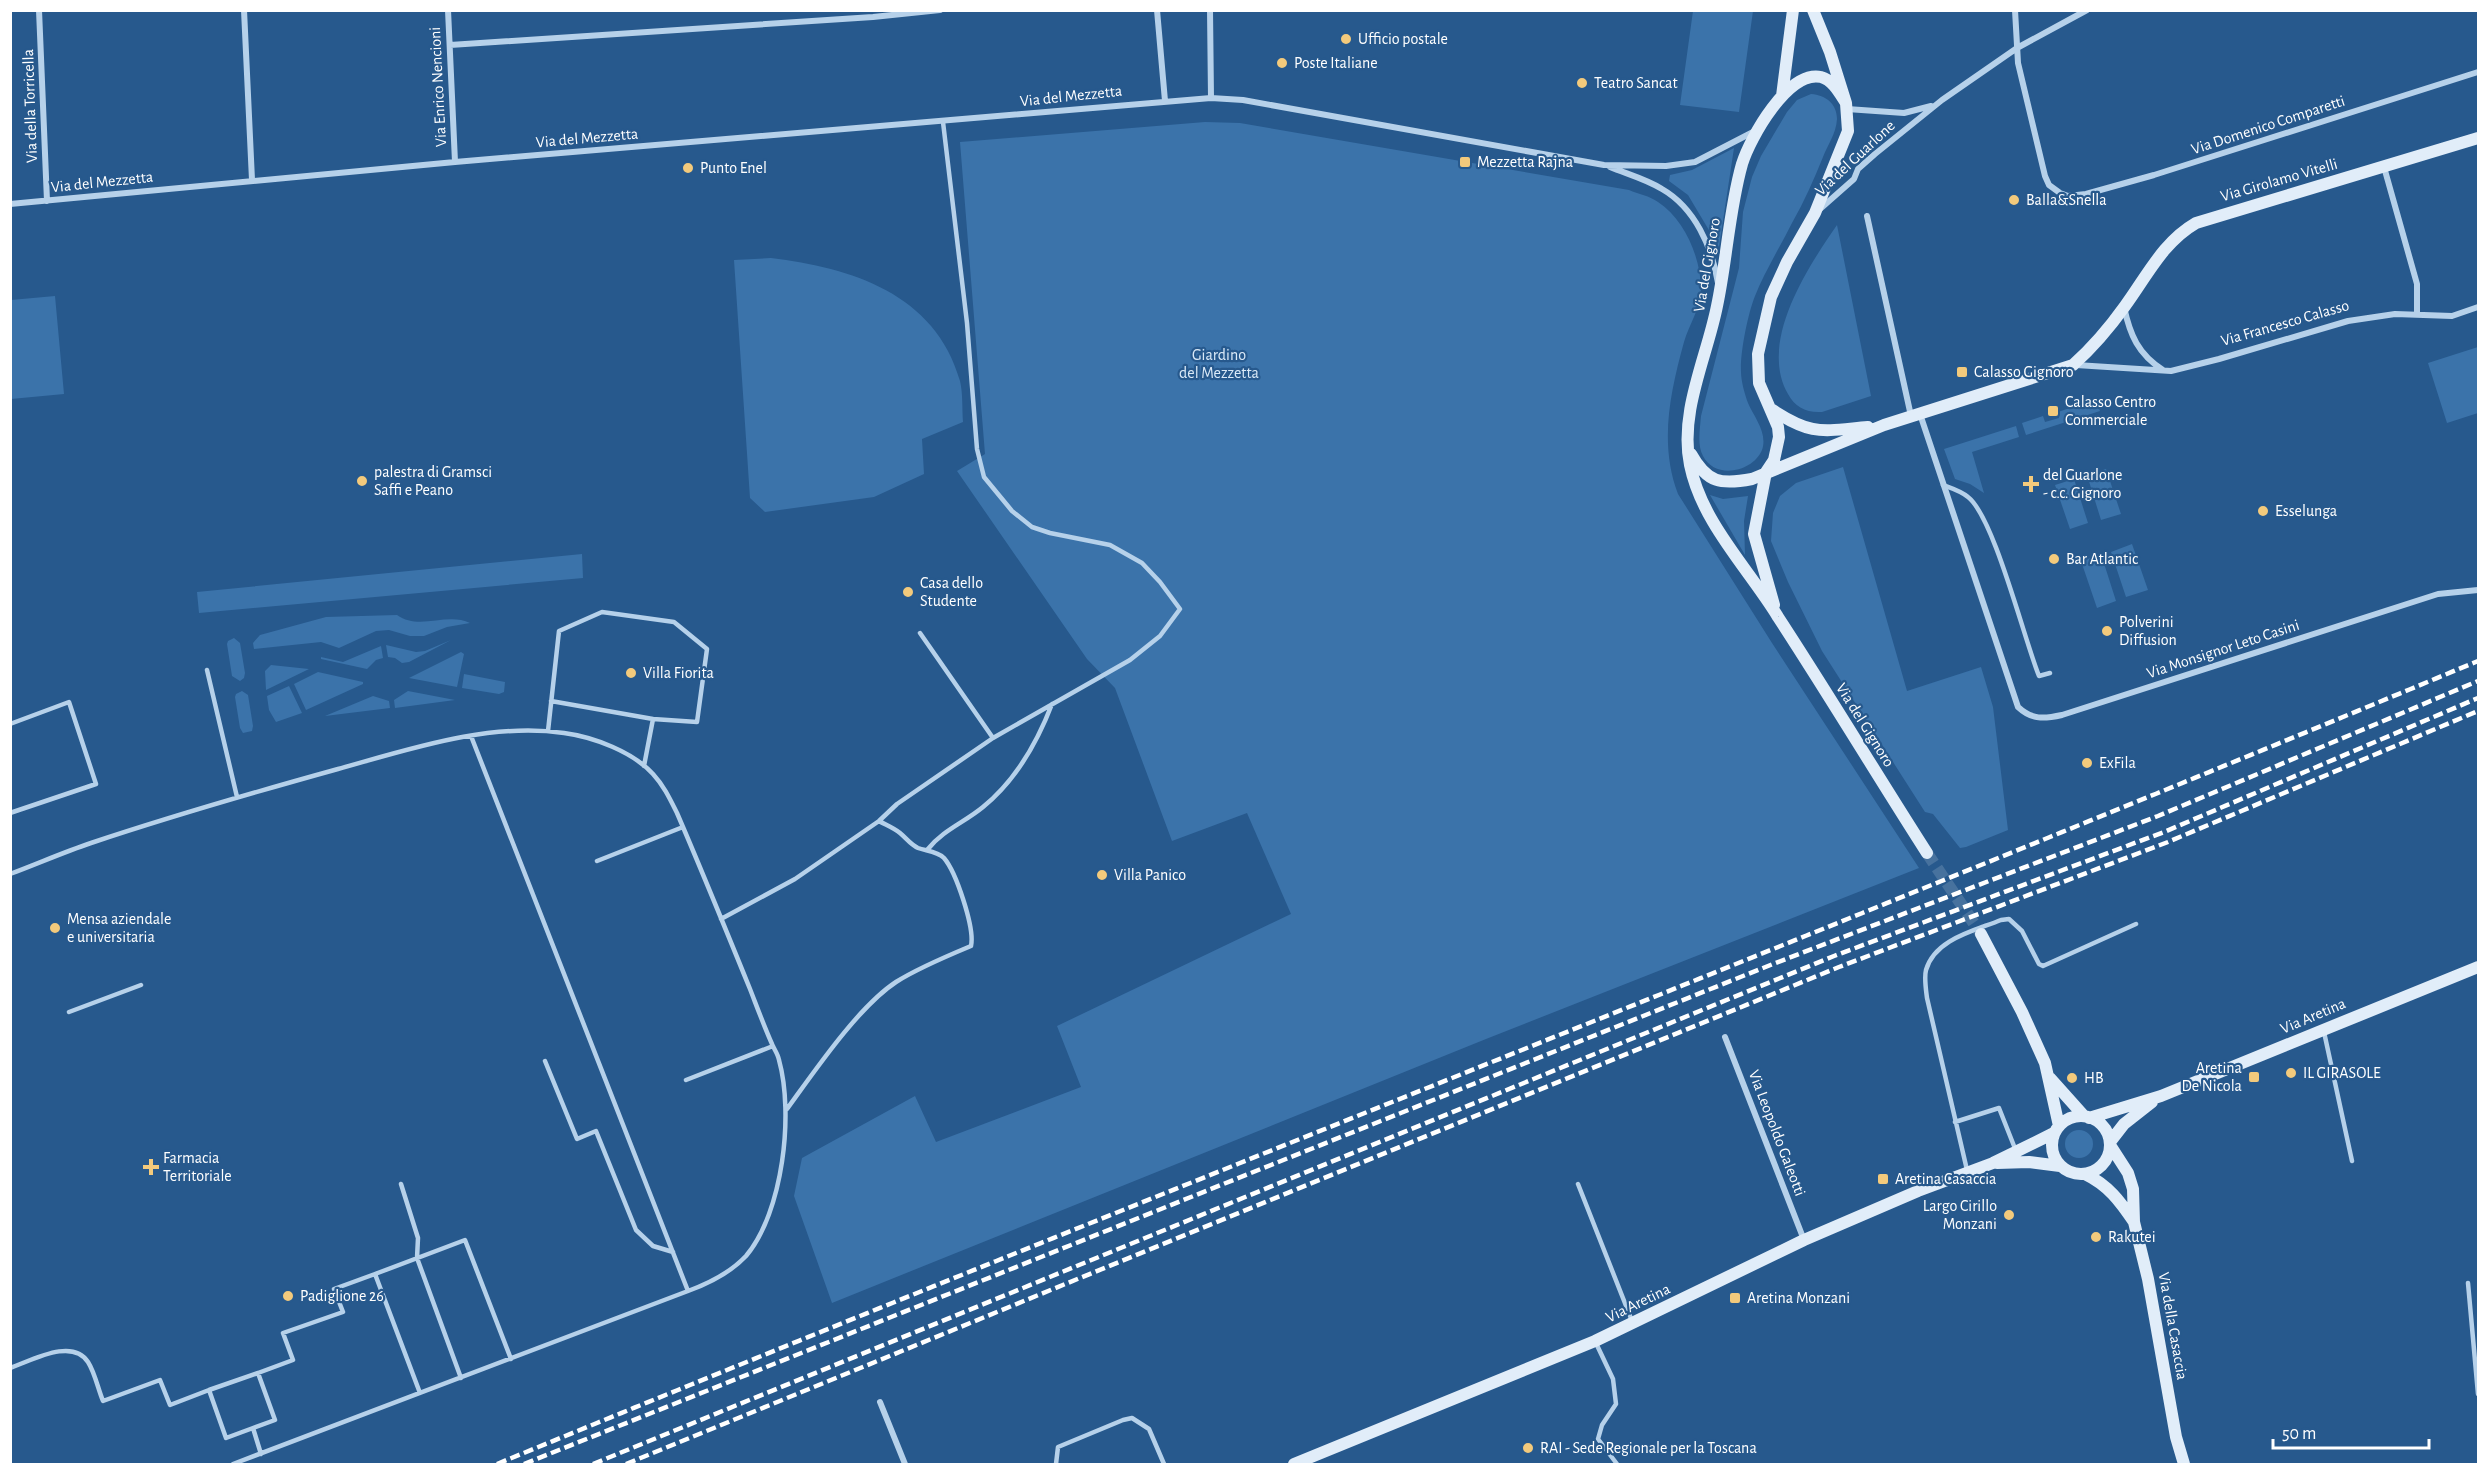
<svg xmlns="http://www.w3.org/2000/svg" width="2489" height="1475" viewBox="0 0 2489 1475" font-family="'Alegreya Sans',sans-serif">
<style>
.green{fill:#3b73aa}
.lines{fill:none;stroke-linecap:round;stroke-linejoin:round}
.secondary-tunnel{stroke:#47729e;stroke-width:12;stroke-dasharray:12 6;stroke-linecap:butt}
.lane{stroke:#b6d1ea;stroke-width:4.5}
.street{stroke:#b6d1ea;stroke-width:6}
.secondary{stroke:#e1edf9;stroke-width:12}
.rail{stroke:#fff;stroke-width:4.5;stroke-dasharray:10 4.5;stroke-linecap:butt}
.poi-dot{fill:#f3ca7c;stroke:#27598d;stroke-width:2}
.labels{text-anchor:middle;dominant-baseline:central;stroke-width:4.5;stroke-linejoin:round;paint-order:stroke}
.poi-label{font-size:16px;fill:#fff;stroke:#27598d;text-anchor:start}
.street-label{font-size:16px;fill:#fff;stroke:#27598d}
.park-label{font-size:16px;fill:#dbeaf8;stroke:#27598d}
</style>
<rect width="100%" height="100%" fill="#27598d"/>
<path class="green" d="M1693 11H1753L1739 112 1680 105Z
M1811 94C1826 95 1837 104 1837 119 1836 134 1828 144 1823 157 1814 179 1804 202 1792 223 1780 247 1765 271 1755 296 1748 313 1740 353 1741 372 1741 381 1745 395 1748 403 1754 417 1768 433 1762 450 1753 472 1715 480 1703 456 1697 445 1700 429 1701 416L1739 268 1743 212 1752 177 1761 156 1787 112 1797 100Z
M1205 122 1240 123 1629 190C1638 194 1650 196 1658 202 1685 220 1701 258 1701 290 1701 307 1689 325 1684 342 1670 393 1659 444 1678 494L1772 643 1919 868 1486 1039 832 1303 794 1196 802 1158 915 1096 936 1142 1081 1087 1057 1026 1291 914 1247 813 1172 841 1115 688 1087 659 957 471 985 454 960 142Z
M1734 148 1719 247 1688 195 1669 181 1670 175 1692 170Z
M1837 225 1871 396 1822 412C1806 413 1795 407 1788 394 1758 342 1808 267 1837 225Z
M771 258C851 268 935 293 960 381 963 393 962 409 963 422L922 439 924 474 874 497 765 512 750 498 734 260Z
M55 296 64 394 11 399V300Z
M2478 347V413L2447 423 2428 363Z
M2096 399 2100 411 2026 435 2022 423 2043 416 2045 422 2059 418 2058 412Z
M2016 426 2019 437 1972 452 1984 493 1970 484 1955 479 1944 449Z
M1843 467 1907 691 1981 667 1993 707 2008 830 1966 847 1960 848 1933 814 1925 812 1822 651 1788 582 1771 541 1773 513 1780 496 1796 483Z
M2106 469 2121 514 2101 520 2087 475Z
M2074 479 2088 523 2070 529 2055 485Z
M1710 495 1723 499 1748 496 1744 521 1745 555Z
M2132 544 2148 590 2126 597 2111 552Z
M582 554 583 578 199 613 197 592Z
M2101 554 2116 601 2097 608 2081 561Z
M397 615C419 631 447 612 470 623L447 627 424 636H410L389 630 376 631 339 648 321 642 254 649 253 643 260 635 326 617Z
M234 638 240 643 245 673 244 678 240 681 232 676 227 644 228 641Z
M451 640 409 662 402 663 395 658 388 657 386 645 416 652 425 651Z
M381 646 383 658 376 660 367 669 321 659V657L343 662Z
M461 652 464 654 457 687 409 678Z
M271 665 309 669 266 690 265 671Z
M318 672 363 682V684L306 710 294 684Z
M464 674 505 682 504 692 499 694 462 688Z
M289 686 302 713 276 722 269 710 267 696Z
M242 691 248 695 253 726 252 731 243 733 240 728 235 697 236 694Z
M408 691 455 700 395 708 394 700Z
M373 696 389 701 390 708 325 716Z
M2065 1144a14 14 0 1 1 28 0a14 14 0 1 1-28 0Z"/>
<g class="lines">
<path class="secondary-tunnel" d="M1927 853 1981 934"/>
<path class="lane" d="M1943 485C1951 488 1961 491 1968 497 1994 517 2024 639 2039 676L2050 673
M920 633 993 738
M207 670 237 797
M551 701 653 719
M10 724 69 702 96 784 10 813
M548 731 559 631 602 612 674 622 707 649 697 722 653 719 644 766
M471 736 688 1291
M928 849C943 830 965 822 983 807 1015 781 1037 743 1052 704
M597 861 683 827
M10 874C37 864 64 852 91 843 172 816 255 792 338 769 410 749 489 722 564 733 594 737 633 752 653 774 664 786 670 799 677 813 702 871 726 930 750 989 757 1007 764 1026 772 1044 774 1049 778 1054 779 1060 794 1114 783 1212 746 1256 730 1273 710 1283 688 1291L233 1464
M721 919 795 879 879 821 897 804 993 738 1130 660 1160 636 1180 609 1160 582 1142 563 1110 545 1050 533 1032 527 1012 511 984 477 977 449 967 323 943 122
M69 1012 141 985
M2324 1032 2352 1161
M545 1061 577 1139 596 1131 636 1230 653 1246 673 1252
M686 1080 773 1046
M787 1109C814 1072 858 1007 896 982 918 968 947 956 971 946 975 928 956 872 944 858 937 851 926 851 918 848 911 845 906 838 900 833 894 828 886 825 879 821
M1955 1122 1999 1108 2016 1151
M1967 1170 1927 998C1926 990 1924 978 1926 970 1935 939 1974 931 2001 920L2009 919 2022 931 2039 964 2043 966 2136 924
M401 1184 418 1238 417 1258 461 1378
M1578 1184 1632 1321
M2468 1283 2478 1394
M1595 1341 1613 1379 1616 1404 1602 1425 1598 1439 1617 1464
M10 1368C31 1361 72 1337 88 1362 95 1373 98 1389 103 1401L160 1380 170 1405 209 1390
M258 1373 293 1360 283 1333 343 1312 334 1289 375 1274
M420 1393 375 1274 465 1240 511 1359
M253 1428 226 1438 209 1390 258 1373 275 1420 253 1428 261 1454
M1056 1464 1058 1447 1123 1420 1132 1418 1149 1429 1164 1464"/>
<path class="street" d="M39 10 47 201
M244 10 252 180
M448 10 455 162
M1157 10 1165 101
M1210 10 1211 98
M2015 10 2018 63 2045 176 2049 185 2060 193 2068 196 2086 194 2154 175 2478 72
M450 45 873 17 940 10
M1847 109 1904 113 1931 106
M1610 167C1627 174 1646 179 1662 189 1695 208 1712 247 1718 283
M2384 167 2417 284V313
M10 204 455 162 1211 98 1243 100 1604 165 1666 166 1695 162 1755 131
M1820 209 1854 179 1858 169 1875 154 1942 100 2017 48 2087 10
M1867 216 1911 416
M2124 307C2130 335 2138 354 2163 370
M2076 365 2171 371 2219 359 2348 321 2395 314 2452 316 2478 307
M1920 414 2018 707C2032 720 2044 719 2062 715L2438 594 2478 590
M1725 1037 1804 1240
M880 1402 905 1464"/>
<path class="secondary" d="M1782 96 1793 10
M1846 103C1840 94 1833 80 1821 77 1788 70 1750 138 1742 164 1729 210 1727 259 1717 306 1707 357 1679 412 1690 465 1702 523 1748 568 1778 617 1829 695 1877 775 1927 853
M1771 409C1812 436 1821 431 1868 427
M1691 454C1707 483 1721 485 1752 479L1884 425 2073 365C2092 348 2110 327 2125 306 2147 276 2163 242 2196 223L2478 138
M1774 605 1754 534 1766 472 1774 460 1779 437 1778 427 1759 383 1758 354 1771 297 1787 262 1815 213 1848 131 1846 103 1830 52 1813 10
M1981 934 2022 1012 2045 1063 2059 1126
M2050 1078 2084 1116
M2052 1145a29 29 0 1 1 58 0a29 29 0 1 1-58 0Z
M2089 1118 2161 1096 2478 967
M2110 1142 2124 1124 2152 1102
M2110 1145 2128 1173 2133 1189 2134 1222 2148 1279 2176 1437 2184 1464
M1997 1163 2029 1162 2060 1166
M2085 1174C2108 1185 2120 1201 2134 1222
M1294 1464 1595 1341 1804 1240 1918 1191 1993 1163 2054 1133"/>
<path class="rail" d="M497 1464C1156 1193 1820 935 2478 661
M524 1464 1773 964 2158 816 2478 681
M593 1464 1834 956 2164 832 2478 698
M626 1464 1839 967 2168 842 2478 711"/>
</g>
<g class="poi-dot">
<circle cx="1346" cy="39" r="6"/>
<circle cx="1282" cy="63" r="6"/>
<circle cx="1582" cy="83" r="6"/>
<rect x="1459" y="156" width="12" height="12" rx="3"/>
<circle cx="688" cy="168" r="6"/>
<circle cx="2014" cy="200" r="6"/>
<rect x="1956" y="366" width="12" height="12" rx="3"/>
<rect x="2047" y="405" width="12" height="12" rx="3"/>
<circle cx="362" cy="481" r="6"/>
<path d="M2028 475h6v6h6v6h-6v6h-6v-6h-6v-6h6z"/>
<circle cx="2263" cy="511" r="6"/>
<circle cx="2054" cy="559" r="6"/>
<circle cx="908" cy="592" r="6"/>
<circle cx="2107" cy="631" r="6"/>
<circle cx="631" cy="673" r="6"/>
<circle cx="2087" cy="763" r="6"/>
<circle cx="1102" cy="875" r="6"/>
<circle cx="55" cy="928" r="6"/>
<circle cx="2291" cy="1073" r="6"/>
<rect x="2248" y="1071" width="12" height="12" rx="3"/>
<circle cx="2072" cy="1078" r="6"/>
<path d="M148 1158h6v6h6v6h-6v6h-6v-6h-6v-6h6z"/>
<rect x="1877" y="1173" width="12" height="12" rx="3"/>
<circle cx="2009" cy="1215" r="6"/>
<circle cx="2096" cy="1237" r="6"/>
<circle cx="288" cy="1296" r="6"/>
<rect x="1729" y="1292" width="12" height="12" rx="3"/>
<circle cx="1528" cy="1448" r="6"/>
</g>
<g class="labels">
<g class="poi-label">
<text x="1358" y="39">Ufficio postale</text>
<text x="1294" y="63">Poste Italiane</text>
<text x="1594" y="83">Teatro Sancat</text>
<text x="1477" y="162">Mezzetta Rajna</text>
<text x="700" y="168">Punto Enel</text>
<text x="2026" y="200">Balla&amp;Snella</text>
<text x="1974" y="372">Calasso Gignoro</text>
<text x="2065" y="402">Calasso Centro<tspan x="2065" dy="18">Commerciale</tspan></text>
<text x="374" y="472">palestra di Gramsci<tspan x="374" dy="18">Saffi e Peano</tspan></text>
<text x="2043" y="475">del Guarlone<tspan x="2043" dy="18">- c.c. Gignoro</tspan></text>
<text x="2275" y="511">Esselunga</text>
<text x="2066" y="559">Bar Atlantic</text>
<text x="920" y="583">Casa dello<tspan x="920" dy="18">Studente</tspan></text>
<text x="2119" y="622">Polverini<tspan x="2119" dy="18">Diffusion</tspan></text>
<text x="643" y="673">Villa Fiorita</text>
<text x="2099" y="763">ExFila</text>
<text x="1114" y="875">Villa Panico</text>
<text x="67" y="919">Mensa aziendale<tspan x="67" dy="18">e universitaria</tspan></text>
<text x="2242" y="1068" text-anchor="end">Aretina<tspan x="2242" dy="18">De Nicola</tspan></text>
<text x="2303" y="1073">IL GIRASOLE</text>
<text x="2084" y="1078">HB</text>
<text x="163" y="1158">Farmacia<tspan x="163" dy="18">Territoriale</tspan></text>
<text x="1895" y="1179">Aretina Casaccia</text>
<text x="1997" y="1206" text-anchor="end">Largo Cirillo<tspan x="1997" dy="18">Monzani</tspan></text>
<text x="2108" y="1237">Rakutei</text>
<text x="300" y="1296">Padiglione 26</text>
<text x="1747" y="1298">Aretina Monzani</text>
<text x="1540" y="1448">RAI - Sede Regionale per la Toscana</text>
</g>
<g class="street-label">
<text transform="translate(438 87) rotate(-93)">Via Enrico Nencioni</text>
<text transform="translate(1071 96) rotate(-6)">Via del Mezzetta</text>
<text transform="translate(30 106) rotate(-92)">Via della Torricella</text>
<text transform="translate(2268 125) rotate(-18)">Via Domenico Comparetti</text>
<text transform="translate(587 138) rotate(-5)">Via del Mezzetta</text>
<text transform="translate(1855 158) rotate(-43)">Via del Guarlone</text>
<text transform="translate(2279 180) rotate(-16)">Via Girolamo Vitelli</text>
<text transform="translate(102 182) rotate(-6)">Via del Mezzetta</text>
<text transform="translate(1707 265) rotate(-80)">Via del Gignoro</text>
<text transform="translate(2285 323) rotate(-16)">Via Francesco Calasso</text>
<text transform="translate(2223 649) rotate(-18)">Via Monsignor Leto Casini</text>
<text transform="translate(1865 725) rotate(58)">Via del Gignoro</text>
<text transform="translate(2313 1016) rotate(-23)">Via Aretina</text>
<text transform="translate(1777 1133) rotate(69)">Via Leopoldo Galeotti</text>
<text transform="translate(1638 1303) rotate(-26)">Via Aretina</text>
<text transform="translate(2173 1326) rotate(80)">Via della Casaccia</text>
</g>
<g class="park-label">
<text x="1219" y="355">Giardino<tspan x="1219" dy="18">del Mezzetta</tspan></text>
</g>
</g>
<rect width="2489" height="1475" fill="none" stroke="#ffffff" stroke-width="24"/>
<path d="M2273 1439v9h156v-9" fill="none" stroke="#ffffff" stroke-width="3"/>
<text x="2282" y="1439" font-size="18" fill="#ffffff" stroke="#27598d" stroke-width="4.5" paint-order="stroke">50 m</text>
</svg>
